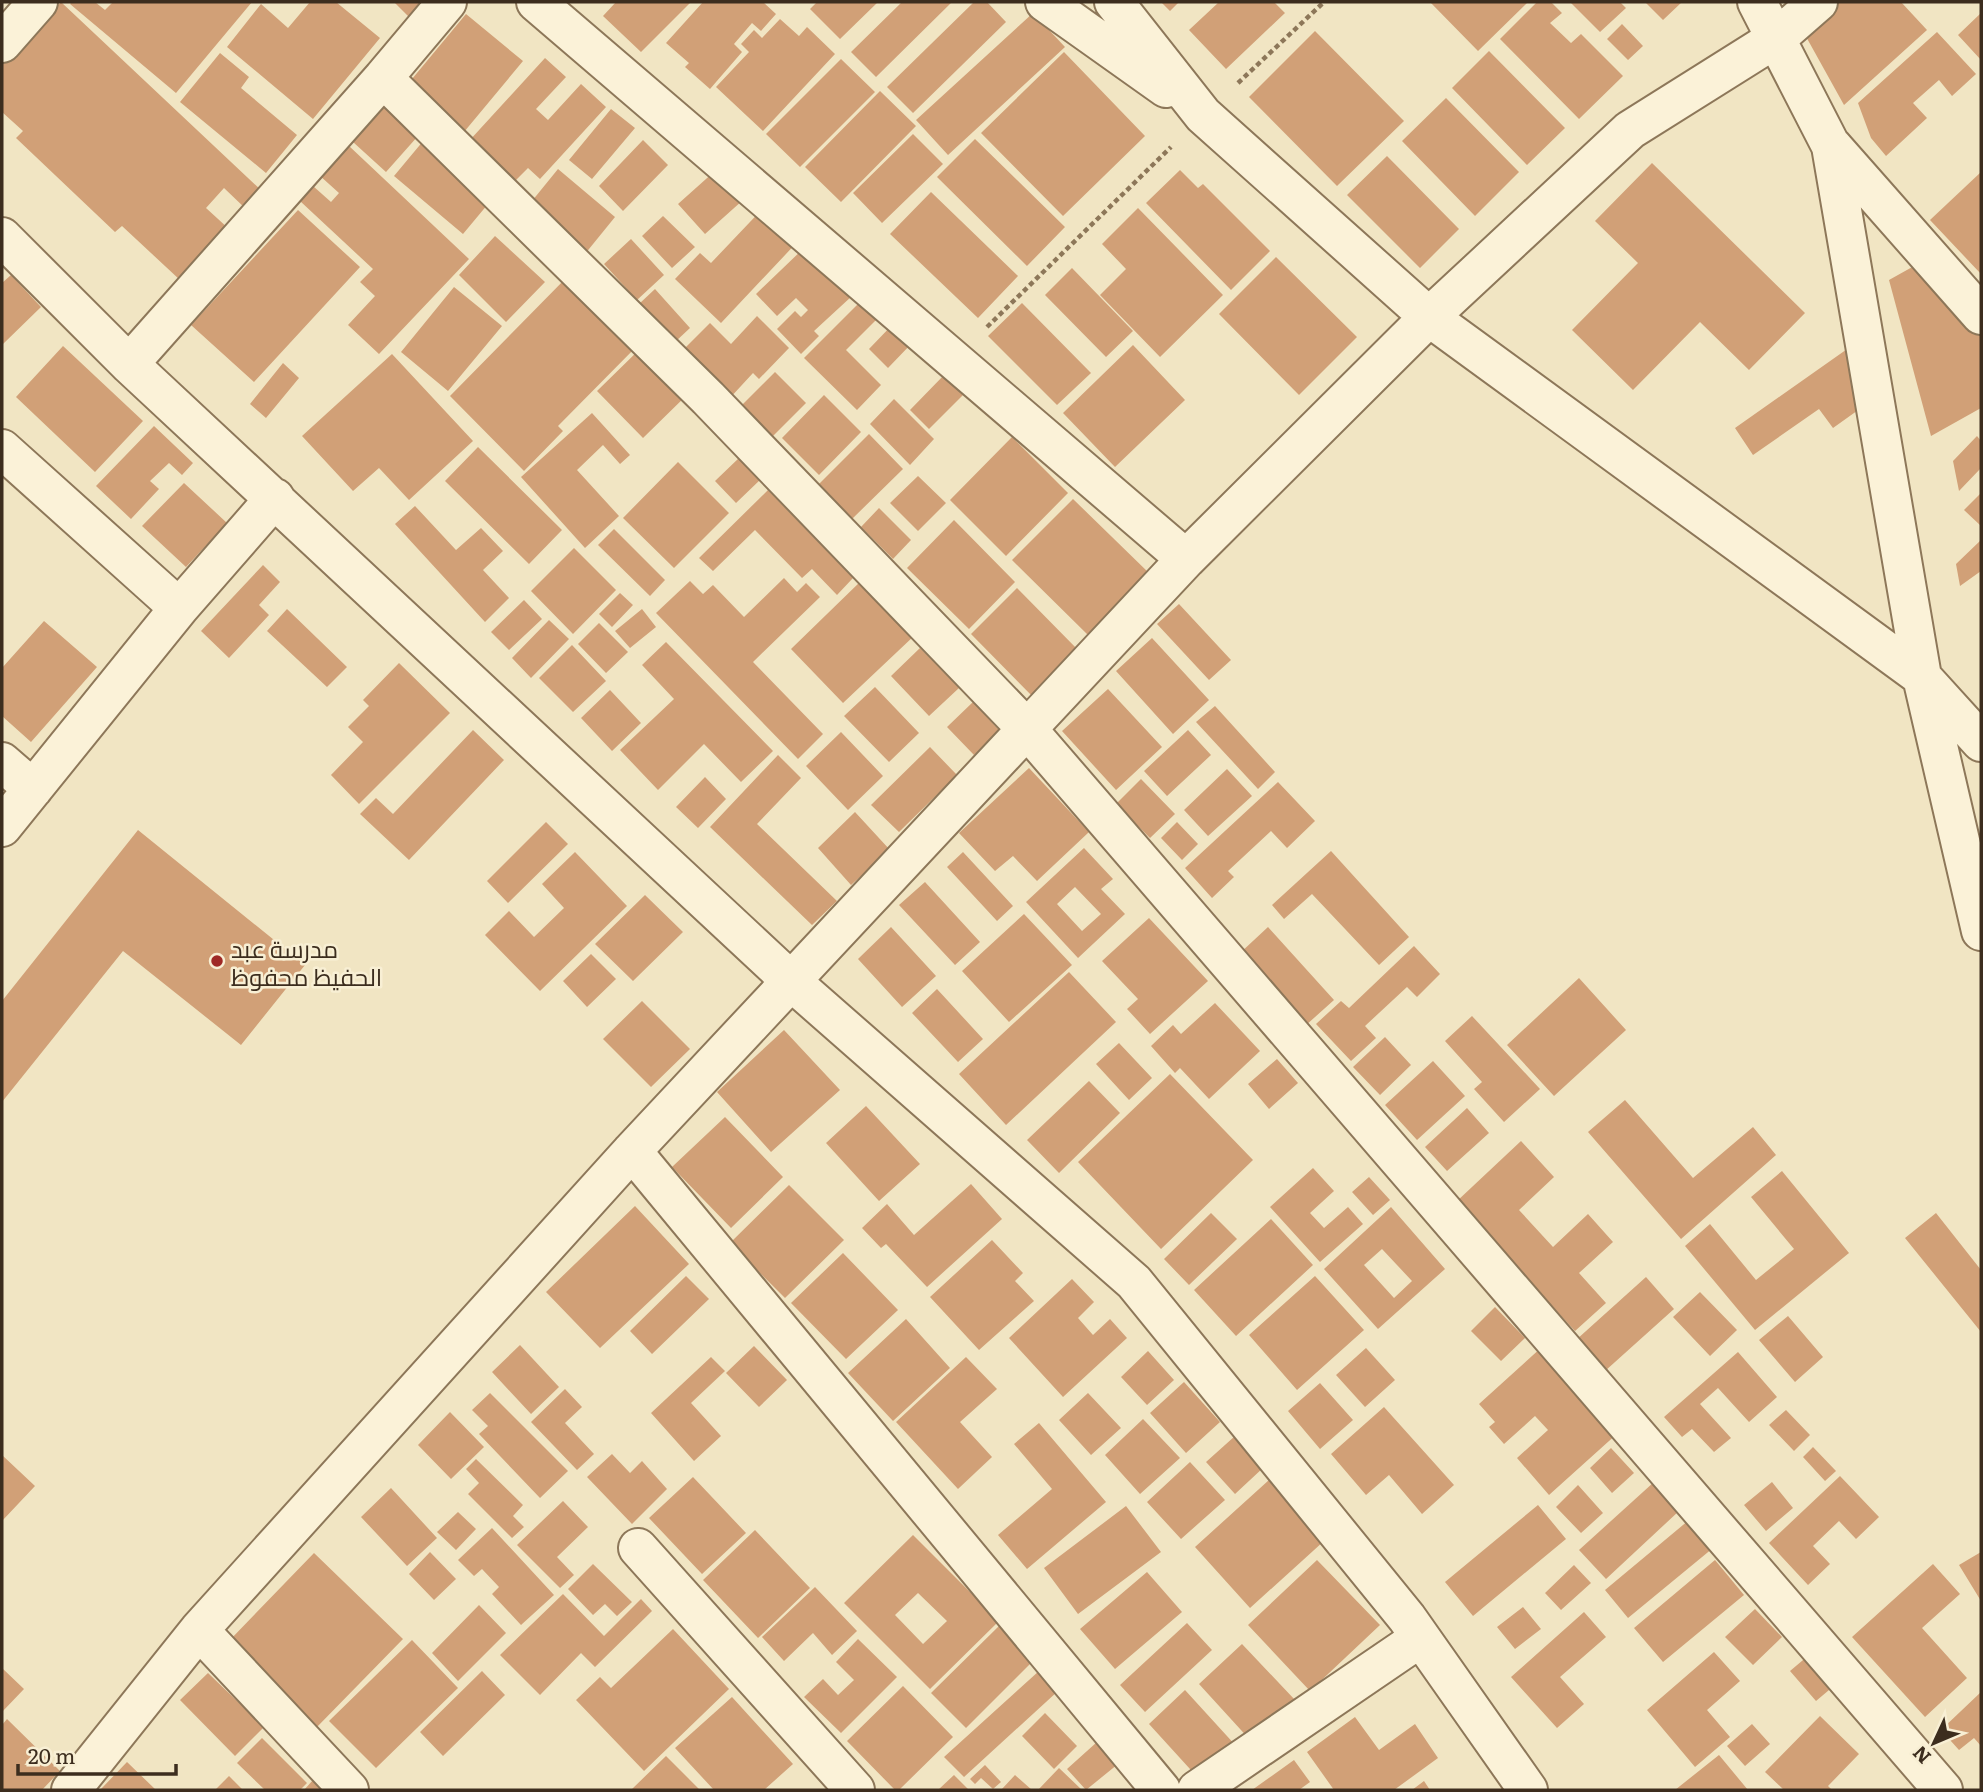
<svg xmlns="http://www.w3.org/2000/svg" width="1983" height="1792" viewBox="0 0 1983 1792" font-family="Literata,Cairo,serif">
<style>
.building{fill:#d1a077;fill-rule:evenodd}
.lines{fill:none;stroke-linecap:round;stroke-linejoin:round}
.minor-casing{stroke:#8d7759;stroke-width:42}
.path{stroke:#8d7759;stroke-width:4.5;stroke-dasharray:5 3.5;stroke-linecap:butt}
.minor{stroke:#fbf2d8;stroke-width:38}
.poi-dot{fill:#9f2925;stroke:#f8efd4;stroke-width:2.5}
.labels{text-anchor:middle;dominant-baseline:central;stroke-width:5;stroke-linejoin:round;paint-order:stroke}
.poi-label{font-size:24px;fill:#3c2d1e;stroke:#f8efd4;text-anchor:start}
</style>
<rect width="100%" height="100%" fill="#f1e5c3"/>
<path class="building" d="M61 2 263 192 247 210 224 188 206 208 229 229 180 280 122 226 115 232 16 138 23 131 2 112V64Z
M72 2H95L105 10 113 2H252L176 93 70 4Z
M310 2H336L380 38 313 119 227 47 261 4 288 28Z
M394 2H424L409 17Z
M616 2H691L641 52 603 16Z
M703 2H763L776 14 761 31 752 23 734 44 742 52 710 89 685 67 689 63 666 43Z
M817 2H878L840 39 810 9Z
M902 2H952L876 77 851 52Z
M974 2H987L1006 22 913 113 887 87Z
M1161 2H1179L1170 11Z
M1219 2H1274L1285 13 1226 69 1189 30Z
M1430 2H1528L1478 51Z
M1537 2H1551L1562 13 1550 23 1571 43 1581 34 1623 76 1579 119 1500 39Z
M1570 2H1620L1626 8 1600 32Z
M1645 2H1682L1663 20Z
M1839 2H1901L1927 30 1844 105 1804 33Z
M1033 13 1065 47 948 155 916 120Z
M1981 13V60L1958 35Z
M466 14 523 61 464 132 407 85Z
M780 19 799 36 807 27 835 54 763 131 716 87 749 52 741 44 754 30 762 38Z
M1622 24 1643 46 1628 60 1607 39Z
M1315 31 1404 121 1337 186 1249 97Z
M1937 32 1976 74 1952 96 1939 80 1913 103 1927 118 1886 156 1871 138 1858 103Z
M1489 51 1565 128 1527 165 1452 88Z
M1064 52 1145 136 1063 216 981 133Z
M220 53 249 77 241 88 297 135 266 173 180 102Z
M545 58 566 77 536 109 548 120 581 84 606 107 540 179 528 168 513 183 469 141Z
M841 59 875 92 800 167 766 134Z
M880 91 916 126 841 202 805 167Z
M1446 98 1519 172 1475 216 1402 141Z
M386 106 418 136 386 172 353 142Z
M611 109 635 128 592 179 569 160Z
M913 134 943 164 882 223 853 193Z
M975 139 1065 227 1027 266 937 177Z
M424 140 493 198 463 234 394 176Z
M643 140 668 165 623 211 599 186Z
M348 145 469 259 379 354 348 325 375 296 360 282 373 269 300 201 313 186 331 202 339 193 319 175Z
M1387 156 1459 229 1420 268 1347 195Z
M725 162 752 192 705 234 678 204Z
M1652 163 1805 313 1749 370 1700 322 1633 390 1572 330 1638 263 1595 221Z
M558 169 615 217 576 265 519 217Z
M1180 170 1198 188 1203 184 1270 251 1231 290 1146 203Z
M1981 172V274L1930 220Z
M931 192 1018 276 978 318 890 234Z
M767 204 802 237 721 323 675 279 700 253 711 263Z
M1138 208 1223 295 1160 357 1100 295 1126 269 1102 244Z
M298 210 360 267 254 382 191 325Z
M663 216 695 247 672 268 642 236Z
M495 236 545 282 506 322 459 275Z
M631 239 664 275 637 300 604 264Z
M805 247 852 296 814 331 819 336 801 354 777 329 795 311 801 317 808 310 796 298 777 316 756 294Z
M1276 257 1357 337 1299 395 1219 314Z
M1923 261 1981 332V408L1931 436 1889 280Z
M1072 268 1133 331 1106 357 1045 295Z
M11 275 41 307 2 345V283Z
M569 275 639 344 558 426 563 431 524 471 450 396Z
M454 287 502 326 448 391 401 352Z
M655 289 690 328 675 342 639 304Z
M862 300 879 317 846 350 881 385 857 410 804 358Z
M1022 303 1091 373 1057 405 988 336Z
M757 316 789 348 759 379 753 373 729 399 681 352 710 323 731 344Z
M894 323 913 342 888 368 869 349Z
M645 344 691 391 643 438 597 391Z
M1133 345 1185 400 1115 467 1063 413Z
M63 346 143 421 95 472 16 397Z
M1850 347 1861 408 1833 428 1819 409 1753 455 1735 428Z
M392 354 473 441 409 500 379 468 353 491 302 436Z
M283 363 299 378 266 418 250 404Z
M775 372 806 403 771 438 740 407Z
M945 374 965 393 929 429 910 410Z
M824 395 861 432 819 475 782 438Z
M894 399 934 439 910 465 870 424Z
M592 413 630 455 620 464 603 445 577 470 619 516 585 548 521 477Z
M154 426 193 463 182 475 169 463 150 481 159 489 131 519 96 486Z
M869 434 903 469 852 519 818 485Z
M1977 436 1981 441V468L1959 491 1953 461Z
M1012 437 1068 493 1006 556 950 500Z
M478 447 562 530 529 564 445 481Z
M740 457 761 479 736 503 715 481Z
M678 462 729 513 674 568 623 518Z
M918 476 946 503 918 531 890 503Z
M184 483 227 523 186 567 142 526Z
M768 490 853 578 837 595 812 569 802 578 755 530 713 571 699 558Z
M1981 493V526L1964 510Z
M1073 499 1150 574 1089 636 1012 560Z
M415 506 456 550 481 528 503 551 483 570 509 598 485 622 395 524Z
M879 508 911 540 893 559 861 527Z
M954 520 1015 582 969 629 907 568Z
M614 529 665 580 650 596 598 545Z
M1981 540V571L1960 586 1956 564Z
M574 548 616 590 573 634 531 591Z
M263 565 280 582 259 605 269 615 229 658 201 631Z
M784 578 797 592 806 583 820 597 753 662 823 734 798 759 656 613 690 581 703 594 713 585 744 617Z
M862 580 915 635 843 703 791 649Z
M1017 588 1081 653 1034 698 971 634Z
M620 593 633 605 612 627 599 614Z
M524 600 542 619 509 650 491 632Z
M1179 604 1231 660 1209 680 1157 624Z
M287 609 347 667 327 687 267 631Z
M642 609 656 627 630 648 615 631Z
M549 620 569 639 531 678 512 658Z
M44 621 97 667 31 742 2 716V668Z
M599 623 628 652 606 673 578 644Z
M1152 638 1209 700 1173 734 1116 671Z
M666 642 773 751 741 782 704 744 658 790 620 750 674 699 642 665Z
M572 645 606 681 573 712 539 678Z
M920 648 959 688 929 716 891 676Z
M399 663 450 713 359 804 331 775 363 742 348 727 369 706 363 700Z
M875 687 919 733 889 762 844 716Z
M1108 689 1162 747 1116 790 1062 731Z
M610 690 641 723 612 751 581 718Z
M973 702 1000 731 974 755 947 727Z
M1215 706 1275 772 1258 789 1196 722Z
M473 730 504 760 409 860 360 814 376 798 393 814Z
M1188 730 1211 755 1167 796 1144 771Z
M841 732 883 776 848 810 806 766Z
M930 747 957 775 899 832 871 805Z
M778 755 801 778 757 824 837 901 812 925 710 827Z
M1029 768 1089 832 1037 881 1013 856 995 871 959 833Z
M1227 769 1252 796 1208 836 1184 810Z
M705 777 726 799 698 828 676 807Z
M1141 779 1175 814 1150 838 1116 804Z
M1278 782 1315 821 1287 848 1271 831 1228 871 1234 877 1212 898 1185 868Z
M855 812 890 850 851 885 818 848Z
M546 822 568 844 508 903 487 881Z
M1177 822 1198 844 1182 860 1161 838Z
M138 830 305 965 241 1045 123 951 2 1102V1001Z
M1084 848 1113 879 1101 889 1125 914 1078 958 1026 902ZM1075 887 1101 914 1082 931 1057 904Z
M1331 851 1409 937 1379 965 1312 894 1284 919 1272 905Z
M575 852 627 906 540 991 485 935 509 911 534 937 564 908 542 884Z
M963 852 1013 906 997 921 947 867Z
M925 882 980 942 955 965 899 905Z
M645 895 683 932 633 981 595 944Z
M1024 914 1072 965 1009 1022 962 971Z
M1149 918 1208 981 1150 1034 1127 1009 1138 999 1102 961Z
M891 927 936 976 902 1007 858 959Z
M1268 927 1334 1000 1305 1026 1239 954Z
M1414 946 1440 974 1417 997 1407 987 1365 1026 1376 1038 1351 1061 1316 1024 1341 1001 1349 1008Z
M591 954 616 979 587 1007 563 981Z
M1069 972 1116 1022 1006 1125 959 1074Z
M1579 978 1626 1030 1554 1096 1507 1045Z
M937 989 983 1039 958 1062 912 1013Z
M642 1001 690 1049 651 1087 603 1039Z
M1215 1003 1260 1051 1209 1099 1180 1068 1175 1073 1151 1046 1173 1025 1181 1034Z
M1472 1016 1540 1089 1504 1122 1474 1089 1482 1082 1445 1041Z
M784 1030 840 1090 771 1152 717 1092Z
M1385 1037 1411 1065 1380 1095 1353 1067Z
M1119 1043 1152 1078 1129 1100 1096 1064Z
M1277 1059 1298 1083 1269 1109 1248 1084Z
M1433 1061 1465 1096 1417 1140 1385 1105Z
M1170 1074 1253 1160 1161 1249 1078 1162Z
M1089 1081 1120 1113 1059 1173 1027 1140Z
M1625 1100 1693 1178 1753 1127 1776 1155 1681 1239 1588 1132Z
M866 1106 920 1164 879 1201 826 1143Z
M1467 1108 1489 1133 1447 1171 1425 1147Z
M725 1117 783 1177 731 1228 672 1167Z
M1521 1141 1554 1177 1519 1210 1553 1247 1588 1214 1613 1242 1579 1273 1606 1303 1575 1331 1456 1202Z
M1313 1168 1334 1191 1310 1213 1324 1228 1348 1207 1363 1224 1320 1262 1270 1207Z
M1782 1171 1849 1253 1755 1330 1685 1246 1710 1224 1756 1280 1794 1249 1751 1197Z
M1369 1177 1390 1200 1373 1215 1352 1192Z
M971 1184 1002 1219 927 1287 886 1244 881 1248 862 1228 887 1204 914 1235Z
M789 1185 844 1240 785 1298 730 1243Z
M635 1206 689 1264 600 1348 546 1292Z
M1391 1207 1445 1269 1378 1329 1324 1269ZM1382 1249 1412 1281 1394 1298 1364 1265Z
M1211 1213 1237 1239 1189 1285 1164 1259Z
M1936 1213 1981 1270V1332L1905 1238Z
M1271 1219 1313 1265 1236 1336 1194 1290Z
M992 1240 1023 1273 1015 1281 1034 1301 979 1350 930 1297Z
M843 1253 898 1310 846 1359 791 1303Z
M686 1276 709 1299 652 1354 630 1331Z
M1315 1276 1364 1330 1297 1390 1249 1335Z
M1646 1277 1674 1309 1605 1371 1576 1340Z
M1072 1279 1094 1302 1078 1318 1093 1335 1110 1319 1127 1338 1063 1397 1009 1338Z
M1700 1292 1737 1330 1710 1356 1673 1317Z
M1495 1307 1525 1338 1501 1361 1471 1331Z
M1788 1316 1823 1357 1795 1382 1759 1340Z
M906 1319 950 1368 893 1421 848 1373Z
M520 1345 559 1387 531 1414 492 1372Z
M754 1346 787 1380 759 1407 726 1373Z
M1543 1346 1619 1432 1549 1495 1517 1458 1548 1430 1535 1416 1504 1444 1489 1427 1495 1422 1479 1404Z
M1366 1348 1395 1380 1365 1407 1336 1375Z
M1148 1351 1174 1380 1147 1405 1121 1377Z
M1738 1352 1777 1397 1749 1422 1718 1388 1700 1404 1731 1438 1714 1452 1692 1429 1682 1437 1664 1417Z
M711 1357 725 1371 691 1403 721 1436 694 1461 651 1413Z
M966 1357 997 1389 960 1422 992 1457 958 1489 896 1422Z
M1184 1382 1220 1422 1186 1453 1150 1413Z
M1320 1383 1353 1420 1320 1449 1288 1411Z
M565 1389 582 1407 565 1423 594 1454 577 1470 531 1422Z
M490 1393 568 1471 540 1498 479 1434 488 1426 472 1410Z
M1088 1393 1121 1428 1091 1455 1059 1420Z
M1384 1407 1454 1485 1422 1514 1389 1475 1366 1495 1331 1454Z
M1786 1410 1810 1435 1794 1451 1769 1425Z
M450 1412 484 1447 451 1479 418 1445Z
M1143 1419 1180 1458 1140 1494 1105 1455Z
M1039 1423 1106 1502 1027 1569 998 1535 1052 1489 1014 1444Z
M1235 1436 1264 1467 1235 1494 1206 1462Z
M1813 1447 1836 1471 1825 1481 1803 1457Z
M1611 1448 1634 1473 1612 1493 1590 1468Z
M612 1454 630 1473 642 1461 667 1489 632 1524 587 1477Z
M2 1455 35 1486 2 1521Z
M476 1459 523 1505 513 1516 524 1527 512 1538 468 1494 479 1483 466 1469Z
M1190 1462 1225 1500 1181 1539 1147 1502Z
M1840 1476 1879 1517 1856 1539 1839 1521 1813 1546 1830 1564 1808 1585 1769 1543Z
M693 1477 746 1533 702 1574 649 1518Z
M1269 1480 1324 1541 1250 1608 1195 1547Z
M1654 1482 1679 1511 1606 1579 1579 1550Z
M1772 1482 1793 1508 1766 1531 1744 1505Z
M1578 1485 1603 1513 1581 1533 1556 1507Z
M391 1488 437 1538 407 1566 361 1517Z
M563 1501 588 1527 557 1557 574 1575 560 1588 517 1545Z
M1538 1505 1566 1539 1473 1616 1445 1582Z
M1126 1506 1161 1552 1078 1614 1044 1568Z
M458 1512 476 1529 456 1550 437 1532Z
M1689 1520 1713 1548 1628 1618 1605 1590Z
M492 1528 554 1595 521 1625 492 1594 499 1587 482 1569 474 1576 458 1560Z
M755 1530 810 1588 758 1638 703 1580Z
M913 1535 999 1621 930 1689 844 1603ZM918 1593 947 1621 923 1644 895 1615Z
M430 1552 456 1579 434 1600 409 1574Z
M1981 1552V1601L1959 1565Z
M314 1553 403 1639 316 1728 228 1642Z
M1317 1560 1380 1625 1310 1691 1248 1625Z
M1715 1560 1744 1595 1663 1662 1634 1628Z
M593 1564 632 1602 617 1616 605 1604 593 1615 568 1589Z
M1933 1564 1960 1594 1922 1628 1967 1678 1925 1717 1852 1637Z
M1574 1565 1591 1583 1561 1610 1545 1593Z
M1147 1572 1182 1612 1115 1669 1080 1629Z
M815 1587 857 1631 832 1655 813 1633 784 1661 762 1637Z
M563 1594 604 1636 641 1599 652 1611 595 1667 581 1653 540 1695 500 1655Z
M479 1605 506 1633 458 1681 432 1653Z
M1523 1607 1541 1629 1515 1649 1497 1627Z
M1755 1609 1782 1637 1753 1665 1725 1637Z
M1584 1612 1606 1637 1560 1677 1584 1704 1557 1728 1511 1677Z
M1187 1623 1212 1650 1145 1712 1120 1685Z
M1000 1625 1035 1659 966 1728 931 1693Z
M673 1629 729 1689 644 1771 576 1700 600 1677 611 1688Z
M858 1639 897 1677 841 1733 804 1697 823 1679 838 1695 854 1680 836 1662Z
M412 1640 458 1688 376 1768 329 1721Z
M1242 1644 1295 1700 1251 1741 1199 1684Z
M1714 1652 1740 1681 1707 1710 1730 1737 1695 1767 1647 1710Z
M1809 1655 1835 1685 1816 1701 1790 1671Z
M2 1668 24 1689 2 1712Z
M482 1671 505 1695 443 1756 420 1732Z
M1039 1671 1058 1691 964 1777 944 1757Z
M208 1673 264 1727 235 1756 180 1700Z
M903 1686 953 1737 899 1790H895L847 1741Z
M1185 1690 1237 1747 1200 1780 1149 1724Z
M1981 1692V1746L1974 1738 1959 1750 1941 1730Z
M732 1697 793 1764 764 1790H714L675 1748Z
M1045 1713 1077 1746 1054 1769 1022 1736Z
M1820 1716 1859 1754 1828 1786 1832 1790H1784L1765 1772Z
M1355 1717 1379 1750 1415 1724 1438 1758 1394 1790H1334L1307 1752Z
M7 1719 60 1771 42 1790H2V1725Z
M1752 1724 1770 1744 1745 1766 1727 1746Z
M262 1738 307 1783 300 1790H265L237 1763Z
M1097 1742 1118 1764 1086 1790 1067 1769Z
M1719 1755 1748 1790H1675Z
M666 1756 700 1790H631Z
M1294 1760 1310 1782 1299 1790H1252Z
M127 1762 156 1790 101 1789Z
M985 1765 1001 1782 993 1789 981 1778 975 1784 970 1779Z
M1059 1768 1082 1790H1038Z
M954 1775 969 1790H938Z
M1015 1775 1032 1790H1001Z
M229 1776 243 1790H215Z
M313 1780 324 1790H304Z
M1424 1781 1430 1790H1412Z"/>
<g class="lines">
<defs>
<path id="minor" d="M536 2 1186 559
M1045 2 1166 88
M1114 2 1203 115 1429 317 1922 677 1981 742
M1757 2 1831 146 1922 677 1981 931
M2 43 38 2
M383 78 708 398 1027 729 1943 1790
M1832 146 1981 315
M2 237 129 364 791 981 1134 1282 1407 1618 1528 1790
M129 364 383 78 447 2
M2 449 179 608
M2 762 33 789
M2 827 179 608 275 498
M632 1151 1161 1790
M638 1548 855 1790
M199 1630 349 1790
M71 1790 199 1630 632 1151 1186 559 1429 317 1630 130 1778 37 1818 2
M1197 1790 1420 1638"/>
</defs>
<use href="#minor" class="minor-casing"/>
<path class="path" d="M1238 83 1324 2
M987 327 1171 147"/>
<use href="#minor" class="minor"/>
</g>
<circle class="poi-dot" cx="217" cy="961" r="7"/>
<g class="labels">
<g class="poi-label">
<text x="231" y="947">مدرسة عبد<tspan x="231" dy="28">الحفيظ محفوظ</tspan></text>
</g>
</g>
<rect width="1983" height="1792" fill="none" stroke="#3c2d1e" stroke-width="7"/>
<g transform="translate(1934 1743) rotate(226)" stroke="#f8efd4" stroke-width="5" paint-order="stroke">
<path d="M0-5L12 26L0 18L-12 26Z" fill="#3c2d1e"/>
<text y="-10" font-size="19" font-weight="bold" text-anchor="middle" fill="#3c2d1e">N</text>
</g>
<path d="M18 1764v10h158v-10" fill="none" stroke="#3c2d1e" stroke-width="3.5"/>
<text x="28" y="1764" font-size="21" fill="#3c2d1e" stroke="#f8efd4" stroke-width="5" paint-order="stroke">20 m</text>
</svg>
